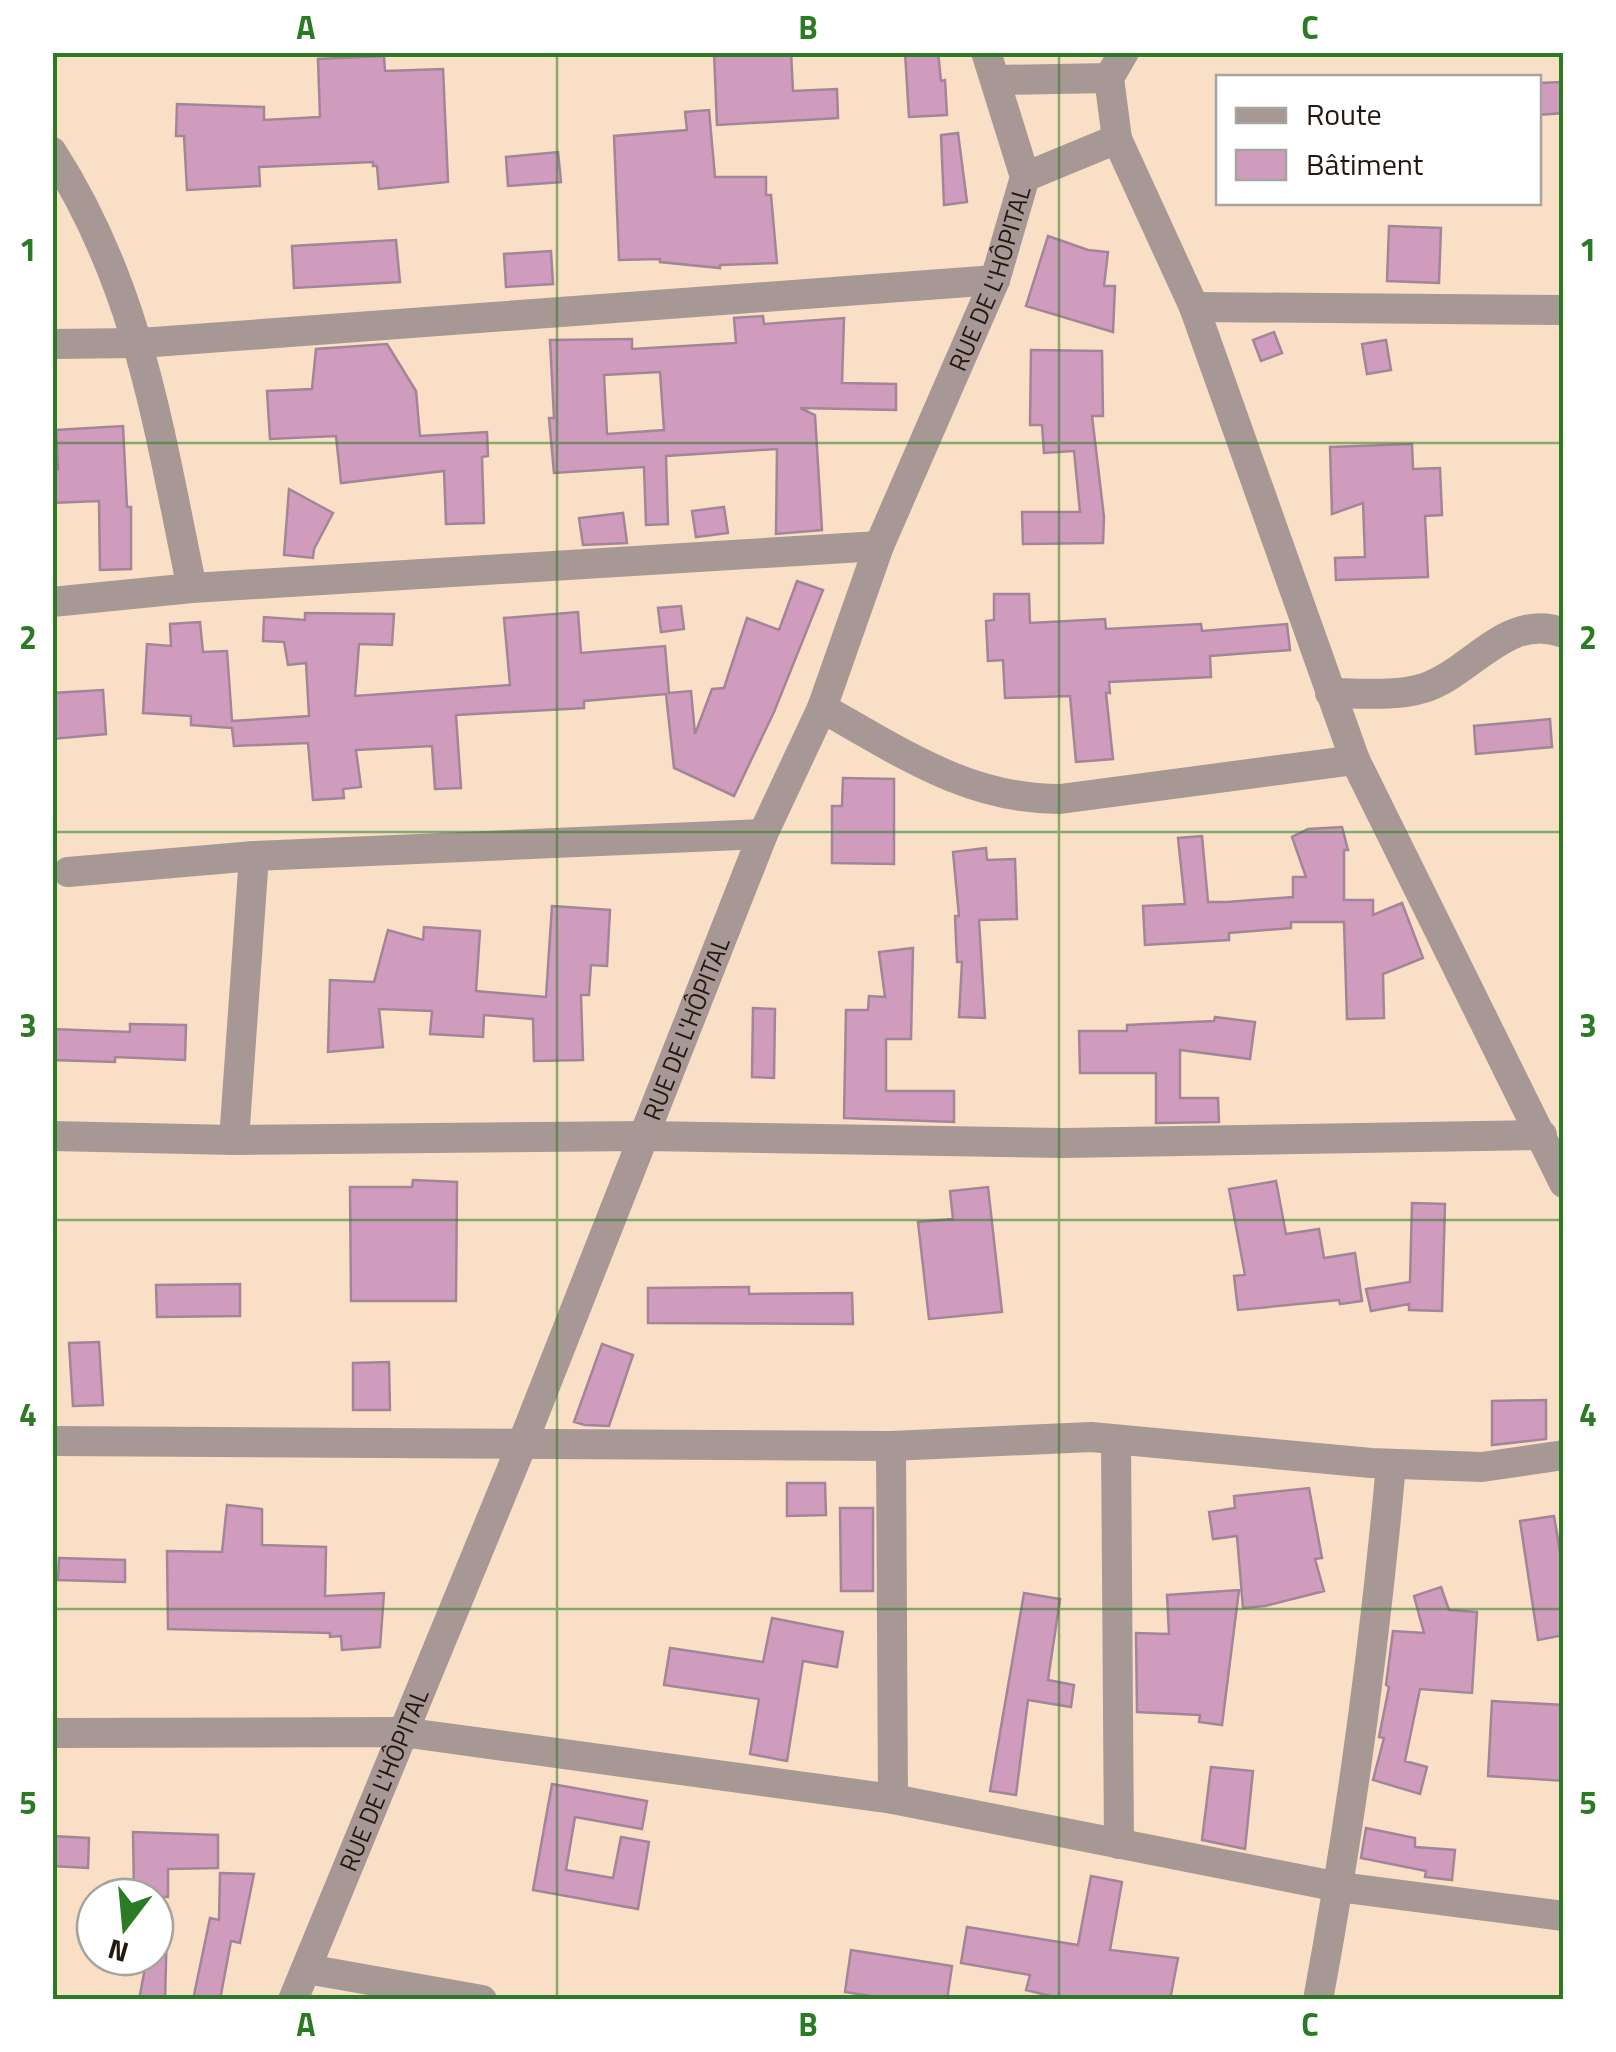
<svg xmlns="http://www.w3.org/2000/svg" width="1616" height="2052" viewBox="0 0 1616 2052" font-family="'Titillium Web',sans-serif">
<style>
.building{fill:#d09cbe;stroke:#a38598;stroke-width:2.5;fill-rule:evenodd}
.lines{fill:none;stroke-linecap:round;stroke-linejoin:round}
.minor{stroke:#a79795;stroke-width:30}
.grid{fill:none;stroke:#2b7a24;stroke-width:2.5;stroke-opacity:0.55}
.labels{text-anchor:middle;dominant-baseline:central;stroke-width:8;stroke-linejoin:round;paint-order:stroke}
.street-label{font-size:25px;fill:#231910;stroke:#fff}
.neatline{fill:none;stroke:#2b7a24;stroke-width:4}
.grid-label{font-size:32px;text-anchor:middle;font-weight:bold;fill:#2b7a24}
</style>
<rect width="100%" height="100%" fill="#f9dfc6"/>
<path class="building" d="M714 52H791L793 91 837 89 838 118 717 125Z
M905 52H938L941 81 945 80 947 115 909 117Z
M384 56 385 71 443 69 448 182 379 189 377 166H373V162L259 167 260 186 187 190 184 136H176L177 104 264 107V120L320 117 318 59Z
M1564 82V113L1538 115V83Z
M709 110 715 177H766V195H771L777 263 720 265V268L660 262V259L619 260 614 136 687 130 685 112Z
M958 133 967 202 944 205 941 135Z
M558 152 561 182 508 186 506 157Z
M1389 226 1441 228 1439 283 1387 281Z
M1048 236 1088 250 1108 252 1104 286H1115L1113 332 1026 306Z
M396 240 400 282 294 288 292 246Z
M551 251 553 284 506 287 504 254Z
M763 316 764 324 844 318 842 383 896 384V410L800 408 815 415 822 530 776 534 777 449 666 456 668 524 646 525 644 467 554 473 549 418H554L550 340 632 339V349L736 343 734 318ZM660 372 664 430 607 434 604 375Z
M1274 332 1282 353 1261 361 1253 340Z
M1386 340 1391 370 1367 374 1362 344Z
M387 344 416 391 420 436 487 432 488 456 482 457 484 523 446 524 444 471 341 483 336 436 270 439 267 391 312 389 316 349Z
M1031 350 1102 351 1103 416H1092L1104 517 1103 543 1023 544 1022 512H1080L1074 451 1044 453 1042 425H1030Z
M123 426 127 507H131V569L100 570 99 501 52 503V469H58L56 430Z
M1412 444 1413 469 1440 468 1442 515 1425 516 1428 577 1336 580 1335 558 1365 557 1363 503 1332 514 1330 447Z
M289 489 333 513 314 549 313 558 284 555Z
M724 507 728 533 696 537 692 511Z
M623 513 627 543 583 545 579 518Z
M797 581 823 590 774 712 734 796 674 768 666 694 584 701V708L456 715 461 788 435 789 432 746 356 750 361 787 343 789 344 798 313 800 308 743 234 746 232 728 191 725V716L143 713 147 644 171 646 170 624 200 622 203 652 227 651 232 721 309 716 306 663 288 665 284 642 263 641 264 617 305 620V613L394 614 392 645 359 644 355 696 510 685 504 618 578 612 581 653 665 646 669 693 691 691 695 734 712 689 724 688 747 618 779 630Z
M994 594H1029L1030 623 1105 619 1106 629 1201 624 1202 631 1287 624 1290 650 1210 656 1211 677 1109 682 1110 693H1106L1113 759 1076 762 1070 696 1005 698 1003 660 988 661 986 621 994 620Z
M681 606 684 629 661 632 658 608Z
M103 690 106 734 52 739V693Z
M1550 719 1552 747 1476 754 1474 726Z
M843 778 894 779V864L832 863V806H842Z
M1342 827 1348 850H1344V900H1373V915L1402 903 1423 958 1383 974 1384 1018 1347 1019 1344 922H1291V928L1229 933V940L1145 945 1143 906 1185 904 1178 838 1202 836 1208 902H1227L1293 897V877H1306L1292 837 1308 829Z
M986 848 987 860 1015 859 1017 919 979 920 985 1018 959 1017 962 962H957L955 916H959L953 852Z
M552 906 610 910 607 966 591 965 589 995H581L583 1060 534 1061 533 1019 484 1015 483 1037 430 1034 432 1011 379 1009 383 1047 328 1052 330 980 374 982 388 930 423 940 424 927 480 931 476 991 546 997Z
M913 948 911 1039H886V1091H954V1122L844 1118 846 1010H868L869 996 885 997 879 952Z
M753 1008 775 1009 774 1078 752 1077Z
M1215 1017 1255 1022 1250 1059 1180 1050V1098H1218L1219 1122 1156 1123V1073H1080L1079 1031H1127V1025L1214 1021Z
M130 1024 186 1025 185 1060 115 1057V1062L52 1060V1029L130 1032Z
M413 1180 457 1182 456 1301H351L350 1187H412Z
M1276 1181 1286 1234 1319 1229 1324 1258 1355 1253 1362 1301 1340 1304 1339 1300 1238 1310 1234 1276 1245 1275 1229 1189Z
M988 1187 1002 1312 929 1319 918 1222 953 1219 950 1191Z
M1412 1203 1445 1204 1442 1311 1409 1310V1304L1371 1311 1366 1289 1410 1282Z
M240 1284V1316L157 1317 156 1285Z
M749 1287V1294L852 1293 853 1324 648 1323V1288Z
M99 1342 103 1405 73 1406 69 1343Z
M602 1344 633 1355 609 1426 585 1425 574 1422Z
M389 1362 390 1410H353V1363Z
M1546 1400V1439L1492 1445V1401Z
M787 1483H825L826 1515 787 1516Z
M1309 1488 1322 1558 1315 1559 1324 1591 1265 1606 1243 1608 1237 1536 1213 1539 1209 1512 1235 1508 1234 1496Z
M227 1505 262 1509V1545L326 1547 325 1596 384 1593 380 1647 342 1650 341 1636 330 1637V1633L168 1629 167 1551 222 1552Z
M840 1508H873V1591H841Z
M1554 1516 1564 1575V1635L1538 1640 1520 1521Z
M59 1558 125 1560V1582L58 1580Z
M1441 1587 1449 1610 1477 1612 1472 1693 1420 1689 1405 1761 1427 1767 1420 1794 1373 1780 1384 1738 1379 1737 1389 1687 1386 1685 1393 1631 1424 1633 1414 1596Z
M1239 1590 1222 1725 1199 1722 1200 1715 1137 1712 1136 1633 1169 1634 1167 1595Z
M1024 1593 1060 1599 1048 1680 1074 1685 1071 1707 1028 1700 1016 1795 990 1791Z
M772 1618 843 1632 837 1667 803 1661 787 1761 750 1754 759 1699 664 1685 670 1648 763 1662Z
M1492 1701 1564 1705V1781L1488 1776Z
M1211 1767 1253 1771 1245 1849 1202 1840Z
M552 1784 647 1801 642 1829 575 1817 566 1870 613 1878 621 1837 649 1842 638 1909 533 1890Z
M1366 1828 1415 1838V1847L1455 1850 1452 1880 1425 1877 1426 1871 1361 1858Z
M133 1832 218 1835V1868L168 1869V1897H134Z
M52 1836 89 1838 88 1868 52 1866Z
M220 1873 254 1874 240 1943 231 1941 220 2000H193L210 1918 219 1920Z
M1091 1876 1122 1882 1110 1950 1178 1958 1170 2000H1067L1026 1990 1030 1975 961 1963 967 1927 1078 1945Z
M155 1922 167 1923 165 2000H139L147 1957H155Z
M851 1950 952 1966 947 2000H894L845 1992Z"/>
<g class="lines">
<g class="minor">
<path d="M1124 52 1109 78 1117 139 1194 307 1355 760 1564 1183"/>
<path d="M997 80 1109 78"/>
<path d="M52 152C140 289 159 432 192 588"/>
<path d="M1025 177 1117 139"/>
<path d="M1194 307 1564 310"/>
<path d="M52 344 140 343 995 280"/>
<path d="M52 602 192 588 879 546"/>
<path d="M1330 693C1360 693 1395 697 1424 688 1473 672 1507 611 1564 633"/>
<path d="M822 708C901 752 967 799 1060 799L1355 760"/>
<path d="M68 872 254 856 763 834"/>
<path d="M52 1136 234 1140 645 1136 1063 1143 1542 1135"/>
<path d="M234 1140 254 856"/>
<path d="M1116 1440 1119 1844"/>
<path d="M52 1441 891 1446 1091 1437 1371 1463 1482 1467 1564 1455"/>
<path d="M891 1446 893 1799"/>
<path d="M52 1733 402 1732 893 1799 1339 1887 1564 1916"/>
<path d="M307 1969 482 2000"/>
<path id="s1" d="M293 2000 523 1442 763 834 822 708 879 546 995 280 1025 177 986 52"/>
<path d="M1318 2000C1351 1822 1375 1644 1391 1464"/>
</g>
</g>
<path class="grid" d="M557 52V2000M1059 52V2000M52 443H1564M52 832H1564M52 1220H1564M52 1609H1564"/>
<g class="labels">
<g class="street-label">
<text stroke="none"><textPath href="#s1" startOffset="1858">RUE DE L'HÔPITAL</textPath></text>
<text stroke="none"><textPath href="#s1" startOffset="1048">RUE DE L'HÔPITAL</textPath></text>
<text stroke="none"><textPath href="#s1" startOffset="238">RUE DE L'HÔPITAL</textPath></text>
</g>
</g>
<rect width="1616" height="2052" fill="none" stroke="#ffffff" stroke-width="110"/>
<rect x="1216" y="75" width="325" height="130" fill="#ffffff" stroke="#a7a39f" stroke-width="2.5"/>
<rect x="1236" y="108" width="50" height="15" fill="#a79795" stroke="#a7a39f" stroke-width="2.5"/>
<text x="1306" y="125" font-size="30" fill="#231910">Route</text>
<rect x="1236" y="150" width="50" height="30" fill="#d09cbe" stroke="#a7a39f" stroke-width="2.5"/>
<text x="1306" y="175" font-size="30" fill="#231910">Bâtiment</text>
<g transform="translate(125 1927) rotate(196)"><circle r="48" fill="#ffffff" stroke="#a7a39f" stroke-width="2.5"/>
<path d="M0-8L18 38L0 25L-18 38Z" fill="#2b7a24"/>
<text y="-15" font-size="28" font-weight="bold" text-anchor="middle" fill="#231910">N</text>
</g>
<rect x="55" y="55" width="1506" height="1942" class="neatline"/>
<g class="grid-label">
<text x="306" y="39">A</text>
<text x="808" y="39">B</text>
<text x="1310" y="39">C</text>
<text x="28" y="261">1</text>
<text x="1588" y="261">1</text>
<text x="28" y="649">2</text>
<text x="1588" y="649">2</text>
<text x="28" y="1037">3</text>
<text x="1588" y="1037">3</text>
<text x="28" y="1426">4</text>
<text x="1588" y="1426">4</text>
<text x="28" y="1814">5</text>
<text x="1588" y="1814">5</text>
<text x="306" y="2036">A</text>
<text x="808" y="2036">B</text>
<text x="1310" y="2036">C</text>
</g>
</svg>
